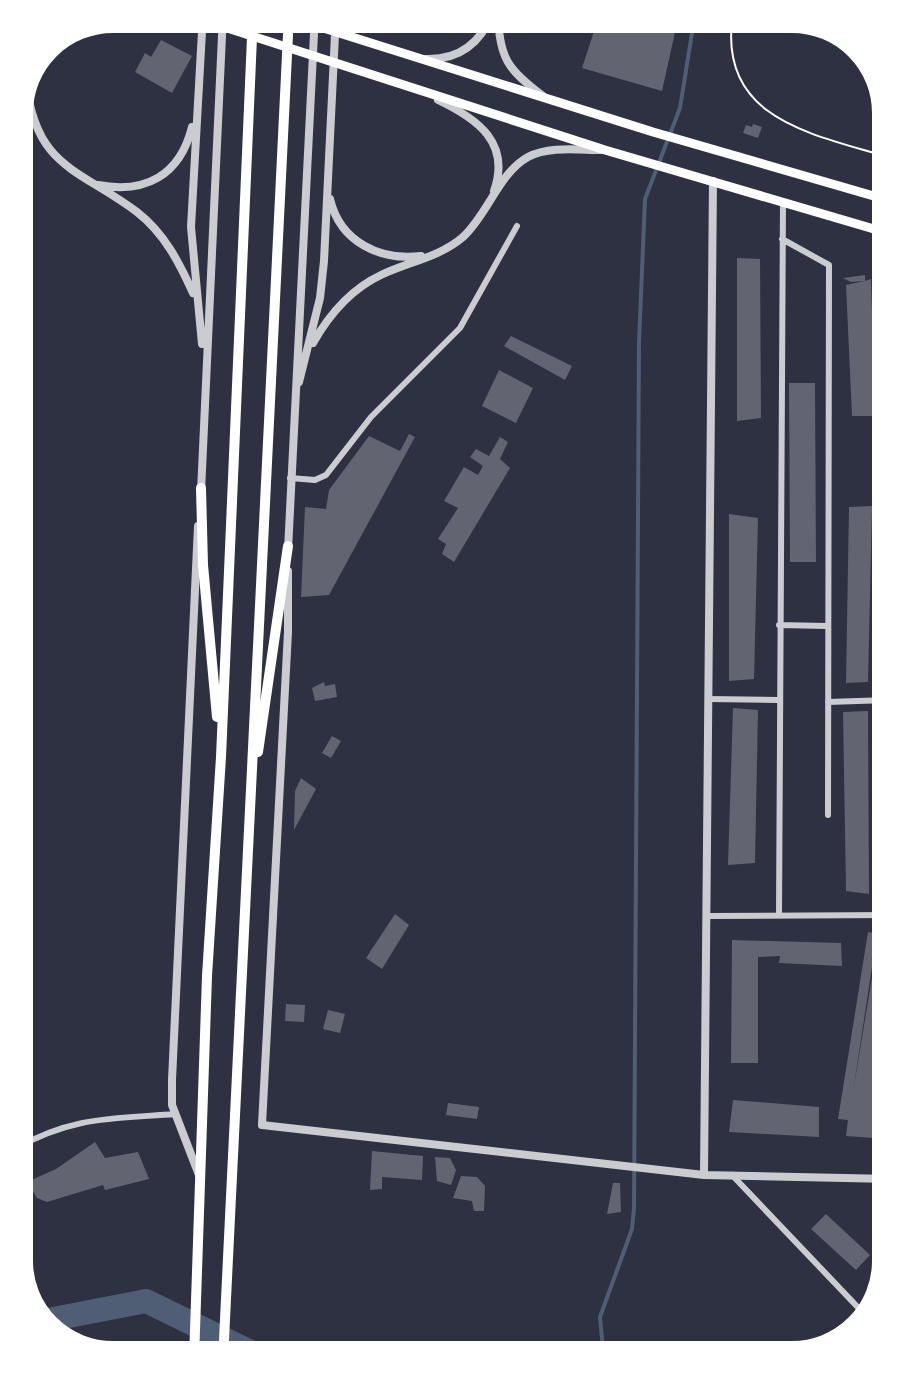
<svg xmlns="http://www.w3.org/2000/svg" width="905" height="1374" viewBox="0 0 905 1374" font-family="Cabin,sans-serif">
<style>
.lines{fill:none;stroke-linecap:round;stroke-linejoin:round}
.stream{stroke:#4f5d75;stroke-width:4}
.river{stroke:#4f5d75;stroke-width:24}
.building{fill:#626471}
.path{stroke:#fff;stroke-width:2}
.minor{stroke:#caccd0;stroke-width:6}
.tertiary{stroke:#caccd0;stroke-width:8}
.secondary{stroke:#fff;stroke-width:9}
.primary{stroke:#fff;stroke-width:10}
.rim{fill:none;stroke:#fff;stroke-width:10}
</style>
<rect width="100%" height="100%" fill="#2d3142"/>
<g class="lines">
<path class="stream" d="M604 1360 600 1317 632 1229 634 1208 639 342 645 199 680 108 695 14"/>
<path class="river" d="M38 1322 146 1301 267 1360"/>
</g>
<path class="building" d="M606 14H679L662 91 582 68 599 16Z
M161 40 192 56 172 93 135 72 145 53 151 57Z
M753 124 762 127 758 138 743 133 746 125 752 127Z
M737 258 760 259 761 418 737 421Z
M865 275V281L871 279 875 416H852L846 285 864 281 851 282 843 278Z
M511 336 572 366 565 380 504 346Z
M499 370 533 388 516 423 482 406Z
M789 383H815L816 562H790Z
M409 434 415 437 329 595 301 597 305 507 326 509 329 490 369 436 400 451Z
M500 437 508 442 500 459 510 468 454 562 442 554 446 544 438 539 458 508 444 501 464 467 478 475 483 466 470 457 476 449 489 456Z
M872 506 868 682 846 683 849 507Z
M729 514 758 518 754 679 729 681Z
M324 682 325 686 335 684 337 697 315 701 312 688Z
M733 708 758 710 755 863 728 865Z
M868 711 869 894 846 891 843 712Z
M332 736 341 741 331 758 322 753Z
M301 778 316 789 294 830 295 791Z
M395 914 409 925 382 969 366 958Z
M868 932 877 934 853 1092 879 935 891 936V1030L873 1138 846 1136 848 1120 838 1119Z
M732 940 841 943 842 966 779 963 780 956 758 957V1063H731Z
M286 1004 305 1005 304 1022 285 1021Z
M328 1010 345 1014 340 1033 323 1029Z
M733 1100 819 1107V1137L729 1132Z
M448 1103 479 1107 477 1119 446 1115Z
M95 1142 105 1158 138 1152 149 1179 105 1190 103 1185 47 1202 37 1198 27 1182 56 1169Z
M372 1151 423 1156 422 1180 382 1177V1189L370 1190Z
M435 1157 450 1158 456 1170 451 1185 437 1181Z
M461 1176 477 1177 485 1186 484 1211H474L472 1201 453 1198Z
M613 1183H620L621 1212 607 1214Z
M826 1214 870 1255 856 1270 811 1229Z"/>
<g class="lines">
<path class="path" d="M733 14C716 120 813 134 891 158"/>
<path class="minor" d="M782 239 829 265 828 815
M290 478 315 480 326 475 371 417 460 328 517 226
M779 625 827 626
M708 699 778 700
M828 702 888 700
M891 811V494
M779 915 783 202
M707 916 891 915
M14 1149C74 1116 110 1119 176 1114
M732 1175 869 1319"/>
<path class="tertiary" d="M498 14C499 58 508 70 543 96
M426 59C459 60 480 44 492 14
M26 82C36 168 78 168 137 212 164 233 179 262 193 293
M438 100C478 119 511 143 494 191
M98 185C146 194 180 175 192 127
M330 199C340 242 380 261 421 256
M313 343C329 315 351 289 381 275 408 262 440 257 463 237 488 214 499 173 528 157 549 146 578 150 601 150
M202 344 191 227 203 14
M299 382 320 298 324 261 336 14
M201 492 223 14
M198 526 172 1080V1105L199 1175
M288 550 315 14
M288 571V632L262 1125 704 1175 891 1179
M704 1175 713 181"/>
<path class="secondary" d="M184 14 605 150 891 234
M279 14 653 132 891 201"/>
<path class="primary" d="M201 488 203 565 217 717
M258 752 288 546
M194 1360 207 976 221 757 253 14
M223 1360 289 14"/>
</g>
<path d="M0 0H905V1374H0ZM113 28H792A85 85 0 0 1 877 113V1261A85 85 0 0 1 792 1346H113A85 85 0 0 1 28 1261V113A85 85 0 0 1 113 28Z" fill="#fff" fill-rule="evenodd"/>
<path class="rim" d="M113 28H792A85 85 0 0 1 877 113V1261A85 85 0 0 1 792 1346H113A85 85 0 0 1 28 1261V113A85 85 0 0 1 113 28Z"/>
</svg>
